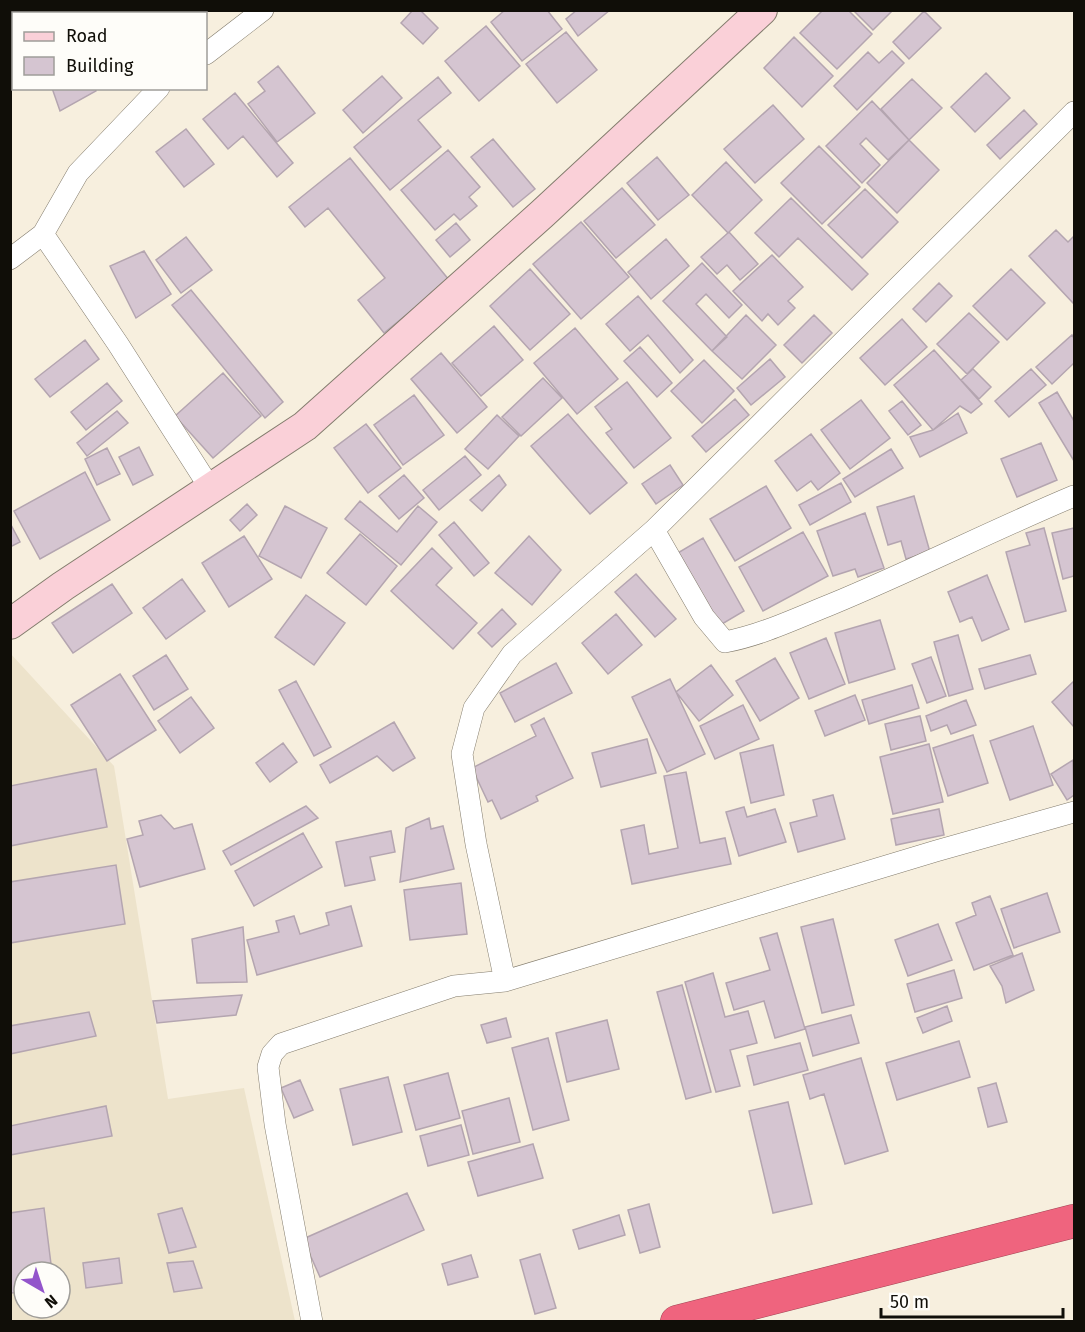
<svg xmlns="http://www.w3.org/2000/svg" width="1085" height="1332" viewBox="0 0 1085 1332" font-family="'Fira Sans',sans-serif">
<style>
.built{fill:#ede3cb;fill-rule:evenodd}
.building{fill:#d5c5d1;stroke:#b4a5b0;stroke-width:1.5}
.lines{fill:none;stroke-linecap:round;stroke-linejoin:round}
.street-casing{stroke:#837c6d;stroke-width:22}
.secondary-casing{stroke:#837c6d;stroke-width:32}
.highway-casing{stroke:#a14655;stroke-width:34}
.street{stroke:#fff;stroke-width:21}
.secondary{stroke:#fad0d8;stroke-width:30}
.highway{stroke:#ef647e;stroke-width:33}
</style>
<rect width="100%" height="100%" fill="#f7efde"/>
<path class="built" d="M10 653 114 766 168 1099 244 1088 295 1321H11ZM24 1272H60V1308H24Z"/>
<path class="building" d="M75 10H124V14H75Z
M413 10H420L438 28 423 44 401 23Z
M505 10H547L562 29 522 61 491 22Z
M577 10H610L578 36 566 19Z
M823 10H848L872 34 837 69 800 33Z
M853 10H893L873 30Z
M924 11 941 28 909 59 893 42Z
M486 26 520 66 479 101 445 61Z
M566 32 597 70 557 103 526 64Z
M794 37 833 76 802 107 764 68Z
M892 51 904 63 857 110 834 86 868 52 879 63Z
M278 66 315 113 277 142 248 104 265 91 258 82Z
M986 73 1010 98 975 132 951 107Z
M382 76 402 98 363 133 343 110Z
M438 77 451 93 418 120 441 147 390 190 354 147Z
M912 79 942 108 909 140 881 109Z
M52 88H95L96 91 60 111Z
M235 93 293 163 277 177 243 136 228 149 203 119Z
M872 101 909 140 888 160 866 138 860 144 880 165 862 183 826 146Z
M773 105 804 139 755 183 724 149Z
M1024 110 1037 124 1000 159 987 145Z
M186 129 214 164 184 187 156 152Z
M493 139 535 189 513 207 471 157Z
M909 140 939 170 897 213 867 183Z
M819 146 860 187 822 224 781 183Z
M448 150 480 187 469 197 477 206 460 220 454 214 435 230 401 190Z
M657 157 689 195 658 220 627 183Z
M350 158 449 280 384 333 358 300 385 278 328 208 305 227 289 207Z
M726 162 762 200 728 233 692 195Z
M622 188 655 225 616 258 584 221Z
M865 189 898 222 862 258 828 225Z
M791 198 868 274 852 290 798 238 779 257 755 233Z
M581 222 629 277 581 319 533 264Z
M456 223 470 240 450 257 436 240Z
M1056 230 1068 242 1074 236V304L1029 256Z
M729 232 758 264 740 280 727 265 717 274 701 257Z
M186 237 212 270 181 293 156 260Z
M666 239 689 266 651 299 628 272Z
M144 251 171 294 136 318 110 266Z
M772 255 803 287 788 301 795 308 778 325 768 314 762 321 733 291Z
M702 263 742 305 729 318 706 294 696 304 727 337 712 351 663 301Z
M530 269 570 314 530 350 490 306Z
M1011 269 1045 303 1007 340 973 306Z
M939 283 952 296 926 322 913 309Z
M191 290 283 402 265 418 172 305Z
M638 296 693 360 680 373 648 335 630 351 606 324Z
M969 313 999 342 967 374 937 344Z
M746 315 776 345 742 379 712 351Z
M814 315 832 333 802 363 784 345Z
M902 319 927 347 885 385 860 358Z
M494 326 523 360 481 396 452 363Z
M575 328 618 379 577 414 534 363Z
M1072 335 1074 338V363L1052 384 1036 367Z
M85 340 99 359 50 397 35 379Z
M640 347 672 383 657 397 624 361Z
M934 350 982 404 971 413 960 406 933 430 894 385Z
M441 353 487 407 457 433 411 379Z
M770 359 785 377 751 405 737 388Z
M704 360 734 391 702 423 671 391Z
M973 369 991 387 979 399 961 380Z
M1031 369 1046 385 1009 417 995 401Z
M223 373 261 416 213 458 175 416Z
M543 378 562 398 521 436 502 417Z
M627 382 671 438 634 468 606 433 612 429 595 407Z
M107 383 122 401 86 430 71 412Z
M1057 392 1074 421V461L1039 403Z
M414 395 444 435 403 465 374 425Z
M735 399 749 415 706 452 692 436Z
M861 400 890 438 850 469 821 430Z
M902 401 921 425 908 435 889 411Z
M117 411 128 423 87 456 77 443Z
M958 413 967 433 920 457 910 437 933 430Z
M568 414 627 483 590 514 531 446Z
M497 415 519 436 488 469 465 449Z
M366 424 401 468 368 493 334 448Z
M811 434 840 473 818 490 811 481 797 491 775 461Z
M1041 443 1057 480 1017 497 1001 459Z
M139 447 153 475 133 485 119 457Z
M107 448 120 474 97 485 85 459Z
M891 449 903 468 855 497 843 479Z
M465 456 481 475 439 510 423 490Z
M670 465 683 485 656 504 642 484Z
M85 472 110 520 40 559 14 511Z
M404 475 424 498 399 519 379 496Z
M499 475 506 485 482 511 470 500Z
M841 483 851 502 810 525 799 505Z
M766 486 791 528 735 561 710 519Z
M914 496 930 552 906 559 901 541 888 545 877 507Z
M360 501 397 532 418 506 437 522 401 565 345 519Z
M247 504 257 515 240 531 230 520Z
M285 506 327 528 301 578 259 556Z
M865 513 884 568 858 577 855 569 833 576 817 531Z
M454 522 489 563 474 576 439 535Z
M10 523 20 542 10 547Z
M1044 528 1066 611 1025 622 1006 552 1030 545 1026 533Z
M1074 528V576L1063 579 1052 533Z
M803 532 828 576 763 611 739 567Z
M360 534 397 566 366 605 327 573Z
M244 536 272 579 229 607 202 563Z
M529 536 561 570 532 605 495 573Z
M703 538 744 611 717 627 676 554Z
M432 548 452 568 436 585 477 623 453 649 391 591Z
M636 574 676 619 655 637 615 592Z
M987 575 1009 629 982 641 972 617 960 622 948 592Z
M182 579 205 611 166 639 143 608Z
M112 584 132 613 73 653 52 623Z
M306 595 345 623 314 665 275 637Z
M502 609 516 624 492 647 478 633Z
M616 614 642 645 608 674 582 643Z
M880 620 895 669 849 683 835 633Z
M958 635 973 689 949 696 934 642Z
M826 638 845 684 809 699 790 653Z
M166 655 188 689 154 710 133 676Z
M1030 655 1036 674 985 689 979 669Z
M931 657 946 696 927 703 912 664Z
M775 658 799 698 760 721 736 681Z
M556 663 572 693 515 722 500 693Z
M711 665 733 695 699 721 676 692Z
M120 674 156 730 107 761 71 705Z
M670 679 705 754 667 772 632 697Z
M296 681 331 747 314 756 279 690Z
M1074 681V727L1052 702Z
M912 685 919 708 869 724 862 700Z
M855 695 865 720 825 736 815 711Z
M191 697 214 728 180 753 158 721Z
M966 700 976 725 951 734 947 725 931 731 926 716Z
M743 705 759 739 715 759 700 726Z
M920 716 926 741 891 750 885 724Z
M544 718 573 778 536 796 538 801 501 819 492 800 488 802 472 768 536 736 531 725Z
M394 722 415 758 393 771 377 756 330 783 320 765Z
M1033 726 1053 785 1010 800 990 741Z
M973 735 988 783 948 796 933 748Z
M647 739 656 773 601 787 592 753Z
M283 743 297 762 270 782 256 763Z
M929 744 943 802 893 814 880 757Z
M773 745 784 795 751 803 740 753Z
M1073 760 1074 795 1067 800 1051 774Z
M96 769 107 827 10 846V786Z
M686 772 700 843 725 838 731 864 632 884 621 830 644 825 649 854 678 848 664 776Z
M833 795 845 839 798 852 790 823 817 816 813 800Z
M306 806 318 818 231 865 223 851Z
M744 807 747 817 775 809 786 842 739 856 726 812Z
M939 809 944 835 896 845 891 819Z
M161 815 174 829 192 824 205 869 140 887 127 839 143 835 139 821Z
M429 818 431 829 443 826 454 869 400 882 406 828Z
M391 831 395 852 370 857 375 880 345 886 336 842Z
M303 833 322 867 254 906 235 871Z
M116 865 125 924 10 943V882Z
M461 883 467 934 410 940 404 890Z
M1047 893 1060 932 1014 948 1001 909Z
M990 896 1013 955 974 970 956 923 976 915 972 903Z
M351 906 362 946 257 975 247 940 279 932 276 921 294 916 300 934 329 925 326 913Z
M833 919 854 1005 822 1013 801 927Z
M938 924 952 960 908 976 895 940Z
M243 927 247 982 197 983 192 939Z
M777 933 805 1029 775 1038 764 1001 734 1010 726 983 770 970 760 938Z
M1022 953 1034 990 1006 1003 1002 986 990 966Z
M954 970 962 998 915 1012 907 984Z
M713 973 725 1017 748 1011 757 1043 730 1050 740 1086 716 1092 685 982Z
M682 985 711 1092 686 1099 657 992Z
M242 995 236 1015 157 1023 153 1001Z
M947 1006 952 1021 923 1033 917 1018Z
M89 1012 96 1036 10 1054V1026Z
M851 1015 859 1043 813 1056 805 1027Z
M506 1018 511 1037 487 1043 481 1025Z
M607 1020 619 1069 567 1082 556 1033Z
M548 1038 569 1120 533 1130 512 1048Z
M959 1041 970 1077 897 1100 886 1063Z
M800 1043 808 1070 754 1085 747 1056Z
M861 1058 888 1151 845 1164 824 1094 810 1099 803 1075Z
M448 1073 460 1118 416 1130 404 1085Z
M388 1077 402 1132 353 1145 340 1089Z
M300 1080 313 1110 294 1118 281 1088Z
M996 1083 1007 1122 988 1127 978 1088Z
M509 1098 520 1142 473 1154 462 1111Z
M788 1102 812 1204 773 1213 749 1111Z
M106 1106 112 1136 10 1155V1126Z
M461 1125 469 1155 428 1166 420 1136Z
M533 1144 543 1178 478 1196 468 1162Z
M407 1193 424 1230 320 1277 303 1239Z
M649 1204 660 1247 640 1253 628 1210Z
M44 1208 52 1272H24V1292L11 1293 10 1213Z
M182 1208 196 1247 169 1253 158 1214Z
M619 1215 625 1235 579 1249 573 1230Z
M540 1254 556 1308 535 1314 520 1260Z
M471 1255 478 1277 448 1285 442 1264Z
M119 1258 122 1283 86 1288 83 1263Z
M193 1261 202 1288 174 1292 167 1263Z"/>
<g class="lines">
<defs>
<path id="street" d="M206 54 263 10
M1074 112 654 530 704 617 725 642C762 635 797 618 832 604 914 570 993 530 1074 496
M43 234 78 173 159 88
M10 259 43 234 118 344 210 488
M654 530 512 654 474 708 462 754 476 844 505 981 936 851 1074 812
M312 1322 275 1124 268 1067 272 1054 281 1044 454 986 505 981"/>
<path id="secondary" d="M10 624 63 586 305 426 542 214 762 10"/>
<path id="highway" d="M677 1322 1074 1221"/>
</defs>
<use href="#street" class="street-casing"/>
<use href="#secondary" class="secondary-casing"/>
<use href="#highway" class="highway-casing"/>
<use href="#street" class="street"/>
<use href="#secondary" class="secondary"/>
<use href="#highway" class="highway"/>
</g>
<rect width="1085" height="1332" fill="none" stroke="#100e08" stroke-width="24"/>
<rect x="12" y="12" width="195" height="78" fill="#fefdf9" stroke="#9f9d99" stroke-width="1.5"/>
<rect x="24" y="32" width="30" height="9" fill="#fad0d8" stroke="#9f9d99" stroke-width="1.5"/>
<text x="66" y="42" font-size="18" fill="#100e08">Road</text>
<rect x="24" y="57" width="30" height="18" fill="#d5c5d1" stroke="#9f9d99" stroke-width="1.5"/>
<text x="66" y="72" font-size="18" fill="#100e08">Building</text>
<g transform="translate(42 1290) rotate(141)"><circle r="28" fill="#fefdf9" stroke="#9f9d99" stroke-width="1.5"/>
<path d="M0-4.5L10 22L0 15L-10 22Z" fill="#9355cb"/>
<text y="-9" font-size="16" font-weight="bold" text-anchor="middle" fill="#100e08">N</text>
</g>
<path d="M881 1308v9h182v-9" fill="none" stroke="#100e08" stroke-width="3"/>
<text x="890" y="1308" font-size="18" fill="#100e08" stroke="#fefdf9" stroke-width="4.5" paint-order="stroke">50 m</text>
</svg>
